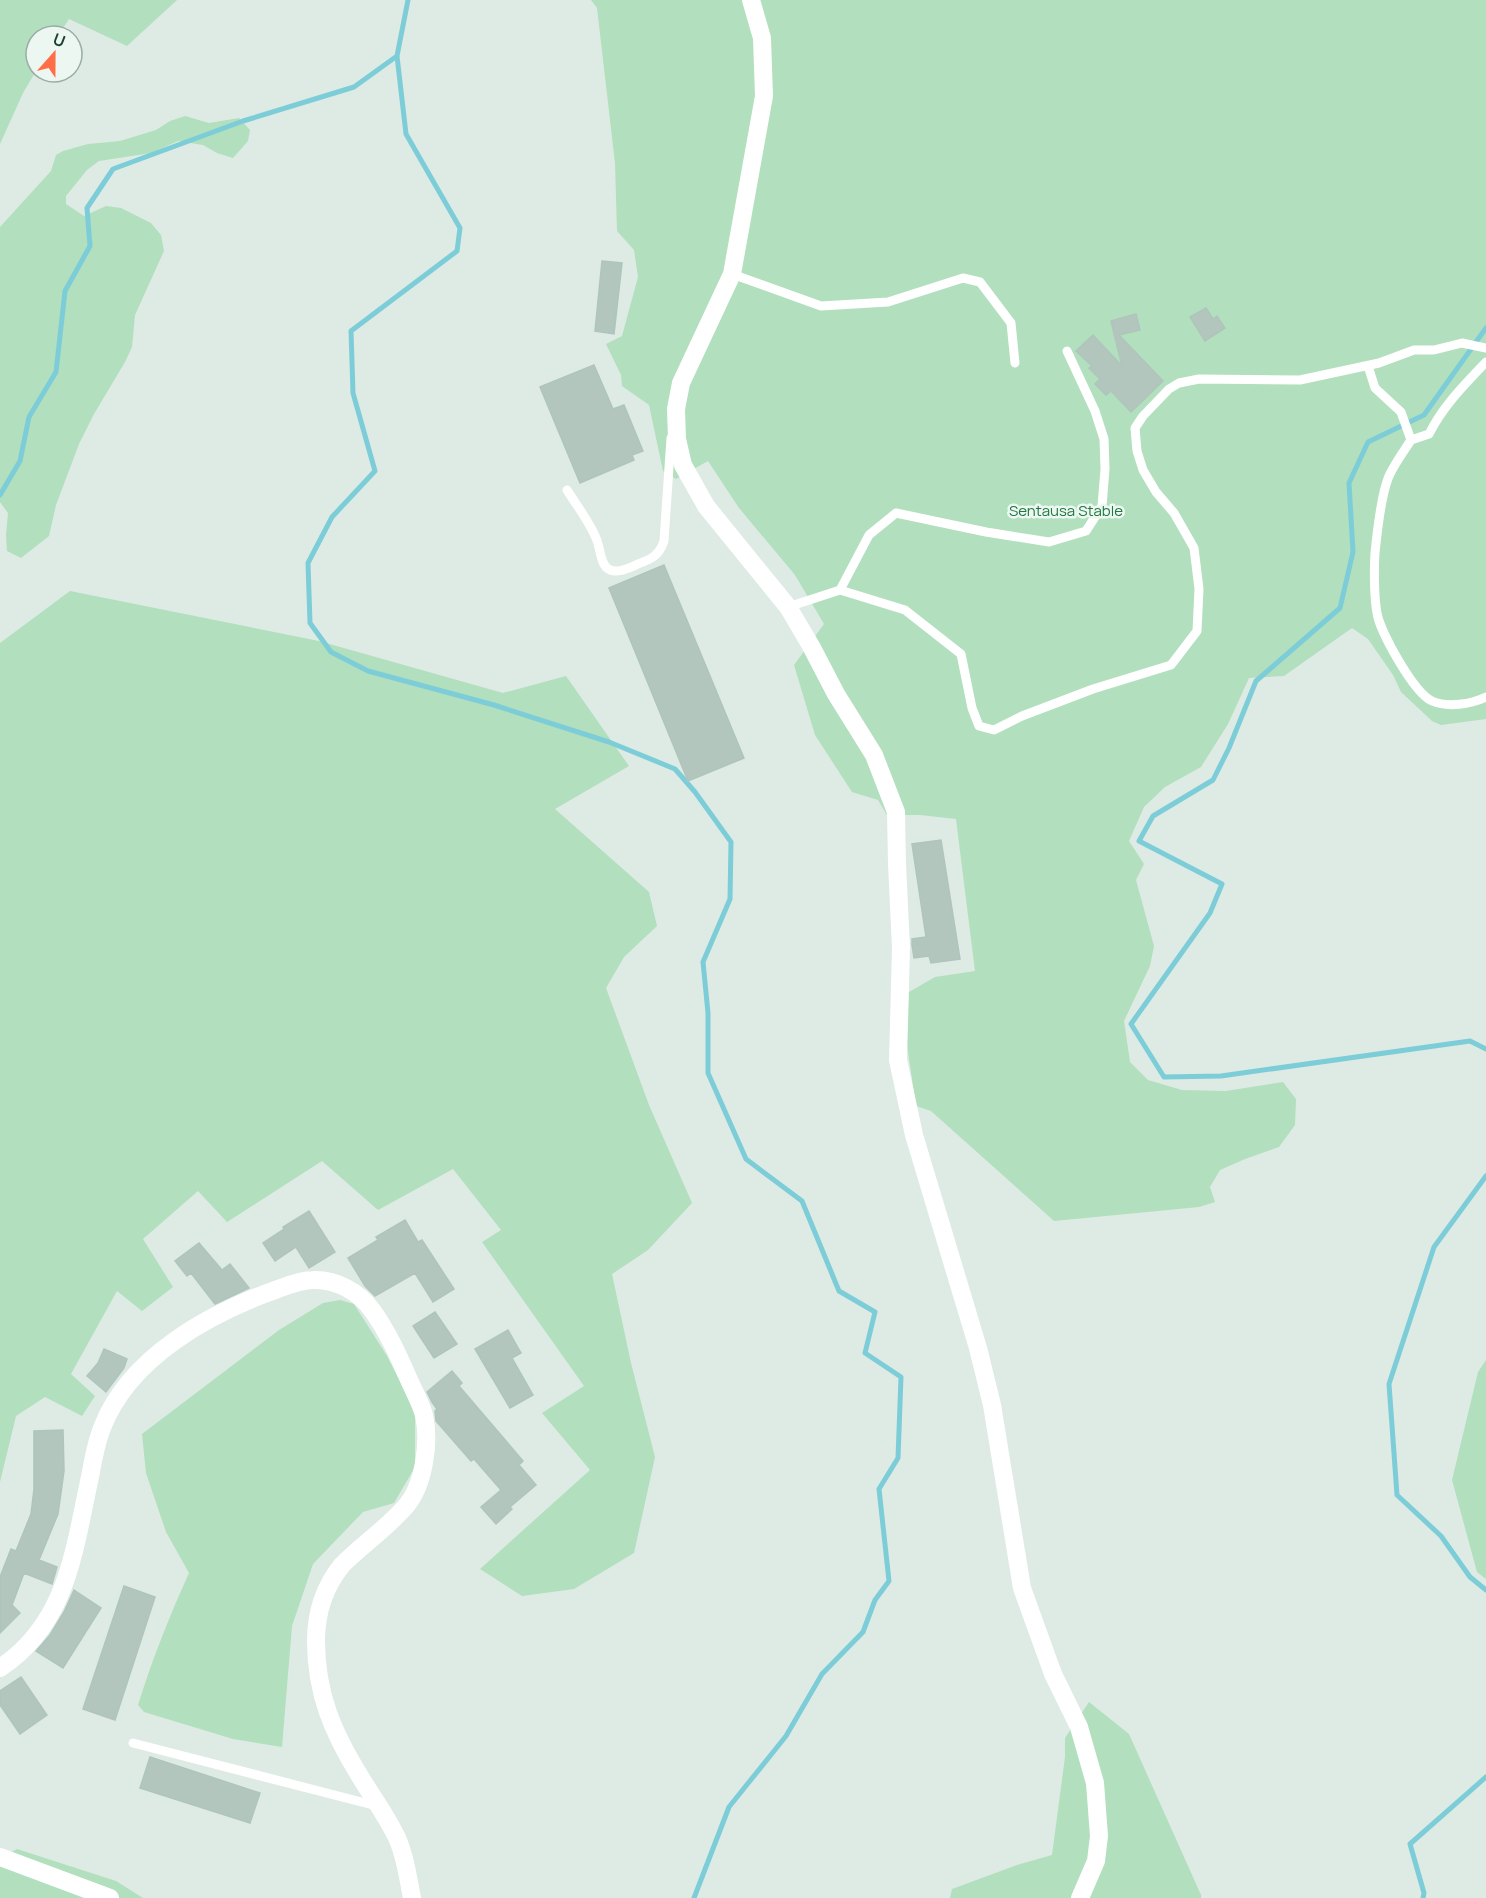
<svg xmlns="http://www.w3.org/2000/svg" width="1486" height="1898" viewBox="0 0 1486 1898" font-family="Manrope,sans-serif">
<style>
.green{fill:#b2dfbd}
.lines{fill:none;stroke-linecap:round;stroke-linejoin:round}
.stream{stroke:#7dcdd8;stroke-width:5}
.building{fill:#b2c6bd;stroke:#afc5bb;stroke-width:1.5}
.lane{stroke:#fff;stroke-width:9}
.street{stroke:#fff;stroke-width:18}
.secondary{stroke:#fff;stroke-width:18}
.labels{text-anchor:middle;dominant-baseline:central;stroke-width:5;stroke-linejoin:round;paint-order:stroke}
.park-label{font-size:15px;fill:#237741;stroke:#edf7f2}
</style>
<rect width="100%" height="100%" fill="#ddebe4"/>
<path class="green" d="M0 0H177L127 46 69 19 58 36H36V71L23 93 0 144Z
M591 0H1486V719L1441 725 1432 721 1401 692 1393 675 1368 639 1352 628 1284 676 1249 678 1228 724 1201 767 1165 787 1144 807 1129 841 1144 864 1136 880 1154 946 1150 966 1124 1021 1130 1062 1148 1080 1182 1090 1226 1091 1283 1082 1296 1099 1295 1125 1279 1147 1245 1159 1220 1170 1210 1187 1215 1202 1199 1207 1054 1221 931 1111 916 1106 906 1038 909 992 935 977 975 971 956 819 920 815H887L878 800 852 792 815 735 794 665 824 624 795 575 739 508 708 461 676 479 663 471 649 405 622 386 621 375 606 344 622 336 638 277 634 250 617 231 615 163 597 8Z
M185 116 209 123 239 118 250 130 248 141 233 158 217 153 203 145 178 141 151 153 99 161 87 170 66 196V204L84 216 106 206 121 208 151 223 161 235 164 251 135 315 132 347 125 362 94 414 79 444 56 505 49 536 21 558 7 551 6 535 8 513 0 502V227L51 171 56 155 63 151 88 144 120 141 156 130 170 121Z
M70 591 319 641 503 693 566 676 629 766 555 809 649 892 657 926 624 957 606 988 649 1105 692 1203 648 1250 612 1274 631 1363 655 1457 634 1553 574 1589 522 1596 480 1569 590 1470 542 1413 584 1386 482 1242 501 1230 453 1169 378 1210 322 1161 227 1222 198 1191 143 1239 173 1287 142 1311 117 1291 71 1374 95 1396 82 1416 45 1397 16 1416 0 1482V643Z
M340 1300 354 1304 387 1356 415 1411V1467L394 1503 363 1512 313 1564 292 1626 282 1747 233 1739 144 1712 138 1705C152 1660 169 1617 189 1573L166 1532 146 1473 142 1434 279 1330 323 1303Z
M1486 1360V1579L1477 1572 1452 1480 1478 1372Z
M1089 1702 1129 1734 1201 1895V1898H950L952 1889 1017 1865 1052 1855 1065 1757V1738Z
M17 1849 116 1881 143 1898H0V1859Z"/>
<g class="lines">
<path class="stream" d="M408 0 397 56 406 134 460 228 457 251 351 331 353 393 375 471 332 517 308 563 310 623 331 652 368 671 494 705 609 742 675 769 695 792 731 842 730 899 703 962 708 1013V1073L746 1159 802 1201 839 1291 875 1312 865 1353 901 1377 898 1458 879 1489 889 1581 875 1600 863 1632 822 1674 786 1736 729 1807 694 1898
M1486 328 1424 415 1368 442 1349 483 1353 552 1340 608 1256 681 1229 748 1213 780 1153 816 1139 841 1222 884 1210 913 1131 1024 1164 1077 1221 1076 1470 1041 1486 1049
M0 495 20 461 29 417 56 372 65 291 90 246 87 208 113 169 243 121 354 87 397 56
M1486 1176 1434 1247 1389 1384 1397 1495 1441 1536 1470 1577 1486 1590
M1423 1898 1424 1893 1410 1844 1486 1777"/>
</g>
<path class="building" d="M602 261 622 263 614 334 595 331Z
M1206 308 1213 319 1217 316 1225 328 1205 341 1190 317Z
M1136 314 1140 330 1119 335 1163 381 1131 412 1111 391 1106 395 1095 384 1100 379 1089 368 1092 366 1076 351 1093 335 1122 366 1111 321Z
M594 365 613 409 624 405 643 451 632 455 634 460 580 483 540 387Z
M664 565 744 758 688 781 609 588Z
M941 840 960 959 931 963 929 956 914 958 912 945V939L926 937 912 844Z
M309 1211 335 1252 309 1268 296 1247 275 1261 263 1243 284 1229 283 1227Z
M405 1220 418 1242 422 1240 454 1289 433 1302 415 1273 375 1296 365 1286 348 1258 378 1240 376 1237Z
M199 1243 222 1270 230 1264 249 1288 215 1304 191 1273 187 1276 175 1261Z
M435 1312 457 1344 434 1358 413 1326Z
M508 1330 521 1353 512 1358 533 1395 510 1408 475 1349Z
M104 1349 127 1359 124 1368 106 1392 87 1376 98 1363Z
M452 1371 462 1383 459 1386 523 1461 519 1465 536 1485 510 1507 512 1509 496 1524 481 1507 501 1490 474 1459 471 1461 436 1421 435 1411 437 1409 432 1402 427 1392Z
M63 1430 64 1471 58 1514 39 1560 57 1567 52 1584 24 1573 12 1605 20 1613 0 1633V1577L11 1549 16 1551 31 1514 34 1489V1431Z
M124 1586 155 1597 115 1720 83 1709Z
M74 1590 101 1608 63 1668 36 1651 50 1635 64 1612Z
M21 1677 47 1715 20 1734 0 1705V1691Z
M150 1757 260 1793 250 1823 140 1788Z"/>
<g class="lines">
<path class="lane" d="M732 274 821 306 888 302 963 278 980 282 1011 323 1015 363
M1486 362C1464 385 1443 406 1429 434L1411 440C1404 451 1395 463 1389 476 1382 492 1377 533 1375 553 1374 568 1374 597 1377 613 1380 632 1414 693 1432 701 1448 708 1471 704 1486 697
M1368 366 1375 388 1401 412 1411 440
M567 490C577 506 589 521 596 538 600 546 600 562 607 568 615 575 629 568 638 564 651 559 659 556 664 541L671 438
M840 590 905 610 961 654 972 708 979 726 994 730 1022 716 1093 689 1171 665 1197 631 1199 589 1194 548 1174 513 1156 492 1143 470 1137 451 1135 428 1143 416 1169 389 1179 383 1199 379 1300 380 1379 363 1414 350H1434L1462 343 1486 348
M788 607 840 590 869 535 896 513 986 532 1049 542 1086 531 1102 506 1105 469 1104 439 1095 411 1067 351
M133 1743 377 1806"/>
<path class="street" d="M0 1668C68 1623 74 1549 90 1477 93 1460 96 1443 102 1428 129 1357 210 1313 278 1289 289 1285 301 1280 313 1280 336 1279 359 1292 372 1310 388 1332 399 1357 410 1382 415 1393 421 1404 424 1415 430 1442 424 1485 406 1506 387 1528 362 1545 342 1565 325 1586 316 1613 316 1641 316 1694 333 1733 361 1778 373 1798 388 1818 398 1840 406 1859 408 1878 412 1898
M0 1857 110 1898"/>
<path class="secondary" d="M751 0 762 38 764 96 732 274 681 383 676 409 677 439 683 465 706 506 788 607 811 646 836 694 874 755 896 812 897 864 901 948 898 1060 914 1135 978 1348 992 1405 1022 1588 1053 1674 1079 1727 1095 1783 1099 1836 1096 1861 1080 1898"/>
</g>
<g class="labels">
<g class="park-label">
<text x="1066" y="510">Sentausa Stable</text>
</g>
</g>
<g transform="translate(54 54) rotate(21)"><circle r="28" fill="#edf7f2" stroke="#9aaca6" stroke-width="1.5"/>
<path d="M0-4.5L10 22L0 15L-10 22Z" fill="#ff6e47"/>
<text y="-9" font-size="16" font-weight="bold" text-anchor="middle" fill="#1d3c33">U</text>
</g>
</svg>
